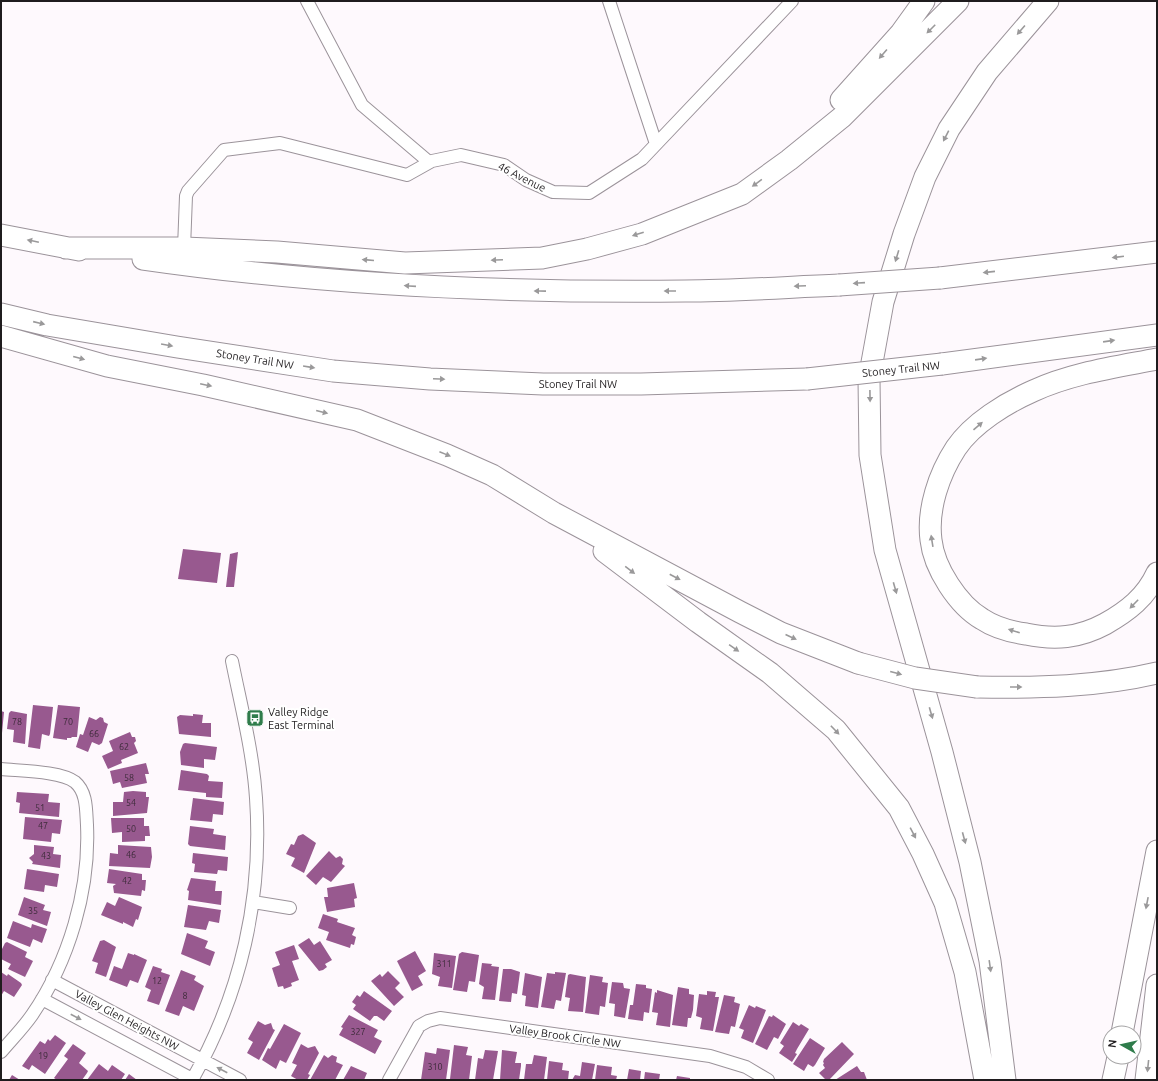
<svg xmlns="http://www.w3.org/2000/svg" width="1158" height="1081" viewBox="0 0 1158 1081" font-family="Ubuntu,sans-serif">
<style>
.building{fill:#98598f}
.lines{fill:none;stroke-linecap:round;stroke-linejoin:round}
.street-casing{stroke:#9b939a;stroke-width:14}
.highway-casing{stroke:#9b939a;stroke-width:23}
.street{stroke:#fff;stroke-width:12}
.highway{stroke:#fff;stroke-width:21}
.highway-bridge-casing{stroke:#9b939a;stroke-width:23;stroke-linecap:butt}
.highway-bridge{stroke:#fff;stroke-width:21}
.oneway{fill:#9a999a}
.labels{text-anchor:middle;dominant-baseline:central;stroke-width:4;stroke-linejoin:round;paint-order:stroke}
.number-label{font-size:9px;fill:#3d2b3a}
.street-label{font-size:11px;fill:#1f1c1e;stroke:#fff}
.poi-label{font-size:11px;fill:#1f1c1e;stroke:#fff;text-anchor:start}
</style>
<rect width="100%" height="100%" fill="#fef9fd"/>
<path class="building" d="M183 549 221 553 217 583 178 579Z
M238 552 234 587H226L230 554Z
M33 705 53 707 50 734 49 736 42 734 40 749 28 747Z
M58 705 80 707 77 737H72L71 738H67V740L53 738Z
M1 711 4 712 2 733H1Z
M11 711 27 714 25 744 13 742 14 730 7 729 9 713Z
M193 714 203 715 202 723H211V737L179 734 177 717 180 715 193 716Z
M89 717 96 720 100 717 103 718 104 722 108 724 102 743 99 745 92 742 88 752 76 747 80 734 83 735Z
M130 732 132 737H135L136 741 134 743 138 753 121 760 122 763 108 769 102 756 113 751 109 741Z
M185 743 217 747 215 760 204 759V768L181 765 180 752 183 744Z
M146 763 149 774H145L147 783 122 788 120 782 113 784 110 771Z
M181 770 207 774 209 776 208 781 223 782 222 798 206 797V793L178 790Z
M133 791 146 792V797H149L147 813 113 816V802H123L124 792Z
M17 792 49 794 48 802 60 803 59 817 19 813 20 803 16 802Z
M193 798 224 802 223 815 213 814 212 822 190 820Z
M25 817 62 820 60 834 52 833 51 842 23 839Z
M111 818H144V826H149L150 836H145V841L122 842V832L112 833Z
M190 826 214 829 213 834 226 836 225 850 190 846 188 844Z
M303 834 316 843 304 873 291 866 295 858 286 854 291 844 294 845 298 836Z
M34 845 54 847 53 854 61 855 60 868 32 864 33 862 29 858 34 854Z
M118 845 151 847 152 857 150 868 109 866 110 853 118 854Z
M329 851 336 858 340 856 343 859 342 864 345 866 331 882 323 877 316 885 306 876Z
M193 853 228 857 227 871 218 870 217 874 194 872 195 864 192 863Z
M27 869 59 874 57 887 45 885 44 892 24 889Z
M109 869 142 874V880H146L145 891 142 890 141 896 114 893 113 886 116 884 107 883Z
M191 878 216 881 215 891H222L221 905 188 900 189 891 187 890Z
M354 883 357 898 354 899 355 907 327 912 324 897H328L327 888Z
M24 897 45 905 43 910 51 912 47 926 18 915Z
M119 897 142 907 138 920 136 919 133 927 123 922V924L101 915 107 902 115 906Z
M188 905 221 910 219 923 209 921 206 930 184 927Z
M323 914 338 919 337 922 355 928 352 935 356 937 354 945 351 944 350 948 326 940 329 932 318 928Z
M13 921 31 928 32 924 47 929 42 943 33 939 30 947 7 938Z
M187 933 208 941 205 948 215 952 210 966 181 954Z
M309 938 314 945 320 941 332 960 325 964 327 967 323 970 319 971 298 945Z
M104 940 116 947 106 977 95 973 98 963 92 961 100 941Z
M7 942 27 952 25 957 33 961 25 977 8 969 11 964 1 959 2 949 5 943Z
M294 945 299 959 292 961 299 980 291 983 292 986 284 989 283 986 278 987 272 968 280 965 275 952Z
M415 951 426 971 418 976 423 985 412 991 397 961Z
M462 952 479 955 475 982 469 981 467 992 453 990 459 954Z
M128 953 134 955V954L147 960 138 983 130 980 127 987 109 980 114 966 122 969Z
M434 953 456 956 452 988 438 986 440 977 432 974Z
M482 963 492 964 491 966 499 967 495 1000 482 999 484 987 479 984Z
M153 966 162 969 161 972 170 975 159 1005 147 1001 151 990 145 987Z
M503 969H511L520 972 517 994 512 993 511 1002 499 1001Z
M181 970 196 976 194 980 204 986 194 1011 183 1006 179 1016 165 1011Z
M388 971 400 983 395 988 404 997 394 1006 371 981 380 974 382 977Z
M1 972 7 976 8 974 21 983 22 985 14 997 4 991 1 996Z
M555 972 566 973 561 1001 556 1000 554 1009 541 1007 547 973 555 974Z
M525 973 542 977 538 1008 525 1006 526 996 522 995Z
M570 974 586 977 583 1012 568 1011 570 998 565 997 568 975Z
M590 975 603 977 602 982 608 983 605 1007 600 1006 599 1015 585 1013Z
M612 982 623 983 624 988 630 989 625 1018 614 1016 615 1004 609 1003Z
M636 984 646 985V988L652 989 649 1013 644 1012 643 1021 628 1019 630 1005H633Z
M678 987 689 989V994L694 995 693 1010 691 1018H688L687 1027 672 1025Z
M657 990 673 995 670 1027 656 1025 658 1013 652 1012 655 992 657 993Z
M364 991 392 1011 384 1021 377 1016H374L370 1021 353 1009 356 1005 352 1002 357 995 360 997Z
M707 991 716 992 715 997H719L713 1031 700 1029 702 1018 696 1016 699 994 707 995Z
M724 995 735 997 734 1002 740 1004 735 1027 731 1026 729 1034 715 1032Z
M749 1005 755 1008 756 1006 766 1010 753 1043 741 1038 744 1030 739 1028Z
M349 1015 378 1030 374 1037 382 1041 375 1054 339 1035 343 1028 341 1027Z
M773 1015 786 1024 778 1039 774 1037 767 1050 755 1044 769 1016 772 1017Z
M258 1021 265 1025 271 1023 273 1029 275 1030 259 1060 247 1053 253 1042 248 1039Z
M793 1022 799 1026 801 1024 809 1029 797 1049 795 1053 797 1054 792 1062 779 1053 784 1046 780 1043Z
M284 1024 301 1033 286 1063 280 1060 276 1069 262 1060 268 1048 270 1049Z
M55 1035 66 1043 45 1074 32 1065 29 1070 22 1066 40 1041 45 1044 48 1039 50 1041Z
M810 1038 825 1048 815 1065 813 1067 808 1064 804 1071 793 1064Z
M842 1042 854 1054 829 1080H826L819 1073 825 1068 823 1065 824 1063 823 1062 824 1059Z
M73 1044 86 1053 79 1063 88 1071 87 1073 82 1080H57L54 1078 68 1059 64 1056Z
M301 1044 308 1048 315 1046 319 1053 308 1074 310 1075 307 1080H298L291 1076 297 1065 292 1063Z
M454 1045 468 1047 466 1055 472 1056 469 1080 450 1079Z
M437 1048 450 1050 446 1080H421L425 1052 436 1054Z
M485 1050 498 1051 493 1080H475L478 1058 483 1059Z
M502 1050 517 1052 515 1063H521V1066L519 1080H500Z
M324 1055 328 1058 332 1055 337 1057 336 1062 343 1065 335 1080H310Z
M534 1055 547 1057 544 1080H524L526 1064H532Z
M549 1061 563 1063 562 1070 569 1071 568 1080H547Z
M582 1062 595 1064 592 1080H572L575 1075 580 1076Z
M99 1064 108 1071 112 1065 125 1074 121 1080H87Z
M597 1065 612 1067 611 1075 617 1076 616 1080H595Z
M351 1066 367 1073 364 1080H343Z
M857 1066 861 1072H864L867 1080H835Z
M629 1069 641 1071 640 1080H627Z
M645 1072 660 1074 659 1080H644Z
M129 1074 137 1080H125Z
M12 1075 20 1080H9Z
M677 1076 690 1078V1080H676Z"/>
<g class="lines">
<defs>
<path id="street" d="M307 1 362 105 429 162
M609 1 656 144
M184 248 186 196 188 191 224 150 280 143 407 175 432 161 461 155 504 165 526 180 553 192 589 193 642 159 792 1
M1 769C20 771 61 771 75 782 87 792 86 810 87 825 90 890 69 961 32 1015 23 1028 11 1040 1 1052
M253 902 290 908
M52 980 240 1080
M42 999 194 1080
M192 1080C241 994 263 897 256 798 253 752 241 706 232 661
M389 1080 419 1026 428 1021 440 1018 710 1056 746 1067 768 1080"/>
<path id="highway" d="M841 100 901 33 924 1
M1 235 79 250
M66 248H184L277 252 405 263 542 258 587 249 642 234 742 194 789 160 842 117 958 1
M143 259C323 285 504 293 685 291 736 291 788 287 839 285
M940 278 1157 252
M1 314 47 325 177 347 333 371 430 379 543 384H641L807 379
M1 336 107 366 203 385 357 420 447 455 492 475 554 513 740 612 781 633 858 663
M1157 359C1116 367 1072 373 1033 391 1006 403 973 423 956 448 939 474 927 509 931 540 934 568 958 605 982 619 994 627 1012 632 1026 634 1055 640 1079 638 1105 624 1128 611 1146 597 1157 573
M942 364 1157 335
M604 551 698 622 770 673 836 730 899 808 923 854 945 903 965 972 985 1080
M977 687C1037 688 1098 687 1157 673
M1122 1033 1157 851
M1005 1080 990 961 970 862 942 752 885 550 870 455 869 379 883 302 904 234 925 177 949 129 987 72 1048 1
M1113 1080 1118 1057
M1146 1080 1157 985"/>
</defs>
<use href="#street" class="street-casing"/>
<use href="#highway" class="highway-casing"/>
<use href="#street" class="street"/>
<use href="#highway" class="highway"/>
<defs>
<path id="highway-bridge" d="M839 285 940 278
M807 379 942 364
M858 663 915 678 977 687"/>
</defs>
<use href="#highway-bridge" class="highway-bridge-casing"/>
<use href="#highway-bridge" class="highway-bridge"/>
</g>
<defs><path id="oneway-solid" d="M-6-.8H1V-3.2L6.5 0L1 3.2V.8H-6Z"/></defs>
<g class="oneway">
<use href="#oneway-solid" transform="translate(931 29) rotate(135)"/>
<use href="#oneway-solid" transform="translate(1021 30) rotate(131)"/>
<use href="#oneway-solid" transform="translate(883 54) rotate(131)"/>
<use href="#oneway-solid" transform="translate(946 136) rotate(117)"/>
<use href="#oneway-solid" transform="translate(757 183) rotate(144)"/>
<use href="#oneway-solid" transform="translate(638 234) rotate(163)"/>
<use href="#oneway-solid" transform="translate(33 241) rotate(-168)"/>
<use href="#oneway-solid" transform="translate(897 256) rotate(107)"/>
<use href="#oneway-solid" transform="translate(1118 257) rotate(173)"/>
<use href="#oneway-solid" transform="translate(368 260) rotate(-175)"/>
<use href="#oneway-solid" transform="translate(497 260) rotate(177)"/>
<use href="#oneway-solid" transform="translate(989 272) rotate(174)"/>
<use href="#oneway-solid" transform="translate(859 283) rotate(176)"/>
<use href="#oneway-solid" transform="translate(410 286) rotate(-176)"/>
<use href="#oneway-solid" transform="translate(800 286) rotate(178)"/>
<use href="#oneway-solid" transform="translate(540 291) rotate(-179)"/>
<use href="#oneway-solid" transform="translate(670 291) rotate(180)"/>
<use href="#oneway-solid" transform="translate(39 323) rotate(13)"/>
<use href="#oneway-solid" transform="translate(1109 341) rotate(-8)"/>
<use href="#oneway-solid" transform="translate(167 345) rotate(10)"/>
<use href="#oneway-solid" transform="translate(79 358) rotate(15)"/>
<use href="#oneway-solid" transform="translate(981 359) rotate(-8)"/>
<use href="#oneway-solid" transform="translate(309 367) rotate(9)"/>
<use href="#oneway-solid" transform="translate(439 379) rotate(3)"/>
<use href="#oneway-solid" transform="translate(206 385) rotate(12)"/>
<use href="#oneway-solid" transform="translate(870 396) rotate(89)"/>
<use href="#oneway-solid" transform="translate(322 412) rotate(14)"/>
<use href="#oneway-solid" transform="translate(978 426) rotate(-41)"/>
<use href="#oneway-solid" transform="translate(445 454) rotate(22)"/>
<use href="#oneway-solid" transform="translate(932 541) rotate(-99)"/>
<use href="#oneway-solid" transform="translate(630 570) rotate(37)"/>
<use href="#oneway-solid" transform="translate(675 577) rotate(28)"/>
<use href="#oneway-solid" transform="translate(895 588) rotate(74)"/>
<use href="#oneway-solid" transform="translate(1134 604) rotate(134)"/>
<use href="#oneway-solid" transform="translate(1014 631) rotate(-163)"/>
<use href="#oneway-solid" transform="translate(791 637) rotate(24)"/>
<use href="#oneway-solid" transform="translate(734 648) rotate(35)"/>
<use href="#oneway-solid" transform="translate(896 673) rotate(15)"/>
<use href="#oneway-solid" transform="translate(1016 687)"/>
<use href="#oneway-solid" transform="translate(931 713) rotate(74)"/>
<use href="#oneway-solid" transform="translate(835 730) rotate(46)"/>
<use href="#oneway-solid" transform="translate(913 833) rotate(62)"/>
<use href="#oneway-solid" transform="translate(964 838) rotate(75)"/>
<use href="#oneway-solid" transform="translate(1147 903) rotate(101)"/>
<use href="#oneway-solid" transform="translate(990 966) rotate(82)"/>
<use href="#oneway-solid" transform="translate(76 1017) rotate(28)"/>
<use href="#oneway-solid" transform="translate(1148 1066) rotate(96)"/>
<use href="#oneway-solid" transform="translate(222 1070) rotate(-152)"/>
</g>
<defs>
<symbol id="bus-square" viewBox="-11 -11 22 22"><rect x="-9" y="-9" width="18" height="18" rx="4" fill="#2f7c4b" stroke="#fff"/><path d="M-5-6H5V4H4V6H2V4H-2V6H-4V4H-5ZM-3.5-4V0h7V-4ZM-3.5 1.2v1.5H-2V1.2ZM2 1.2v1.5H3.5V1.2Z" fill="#fff"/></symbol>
</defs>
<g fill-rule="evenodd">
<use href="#bus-square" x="245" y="708" width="20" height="20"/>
</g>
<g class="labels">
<g class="number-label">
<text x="17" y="722">78</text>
<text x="68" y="722">70</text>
<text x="94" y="734">66</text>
<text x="124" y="747">62</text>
<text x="129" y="778">58</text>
<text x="131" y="803">54</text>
<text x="40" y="808">51</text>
<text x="43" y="826">47</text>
<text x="131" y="829">50</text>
<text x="131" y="855">46</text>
<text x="46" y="856">43</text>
<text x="127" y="881">42</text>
<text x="33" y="911">35</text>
<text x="444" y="964">311</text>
<text x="157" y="981">12</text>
<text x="185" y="996">8</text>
<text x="358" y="1032">327</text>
<text x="43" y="1056">19</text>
<text x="435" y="1067">310</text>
</g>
<g class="street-label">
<text transform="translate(522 177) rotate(27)">46 Avenue</text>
<text transform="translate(255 359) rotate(9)">Stoney Trail NW</text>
<text transform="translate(901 369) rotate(-6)">Stoney Trail NW</text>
<text x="578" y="384">Stoney Trail NW</text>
<text transform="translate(127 1020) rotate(28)">Valley Glen Heights NW</text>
<text transform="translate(565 1036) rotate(8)">Valley Brook Circle NW</text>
</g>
<g class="poi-label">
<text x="268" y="712">Valley Ridge<tspan x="268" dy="13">East Terminal</tspan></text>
</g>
</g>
<rect width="1158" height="1081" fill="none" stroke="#1f1c1e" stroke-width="4"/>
<g transform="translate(1122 1045) rotate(278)"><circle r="19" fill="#ffffff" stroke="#a5a4a5"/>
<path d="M0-3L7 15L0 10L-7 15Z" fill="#2f7c4b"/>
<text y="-6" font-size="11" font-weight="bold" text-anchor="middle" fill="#1f1c1e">N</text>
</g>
</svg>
